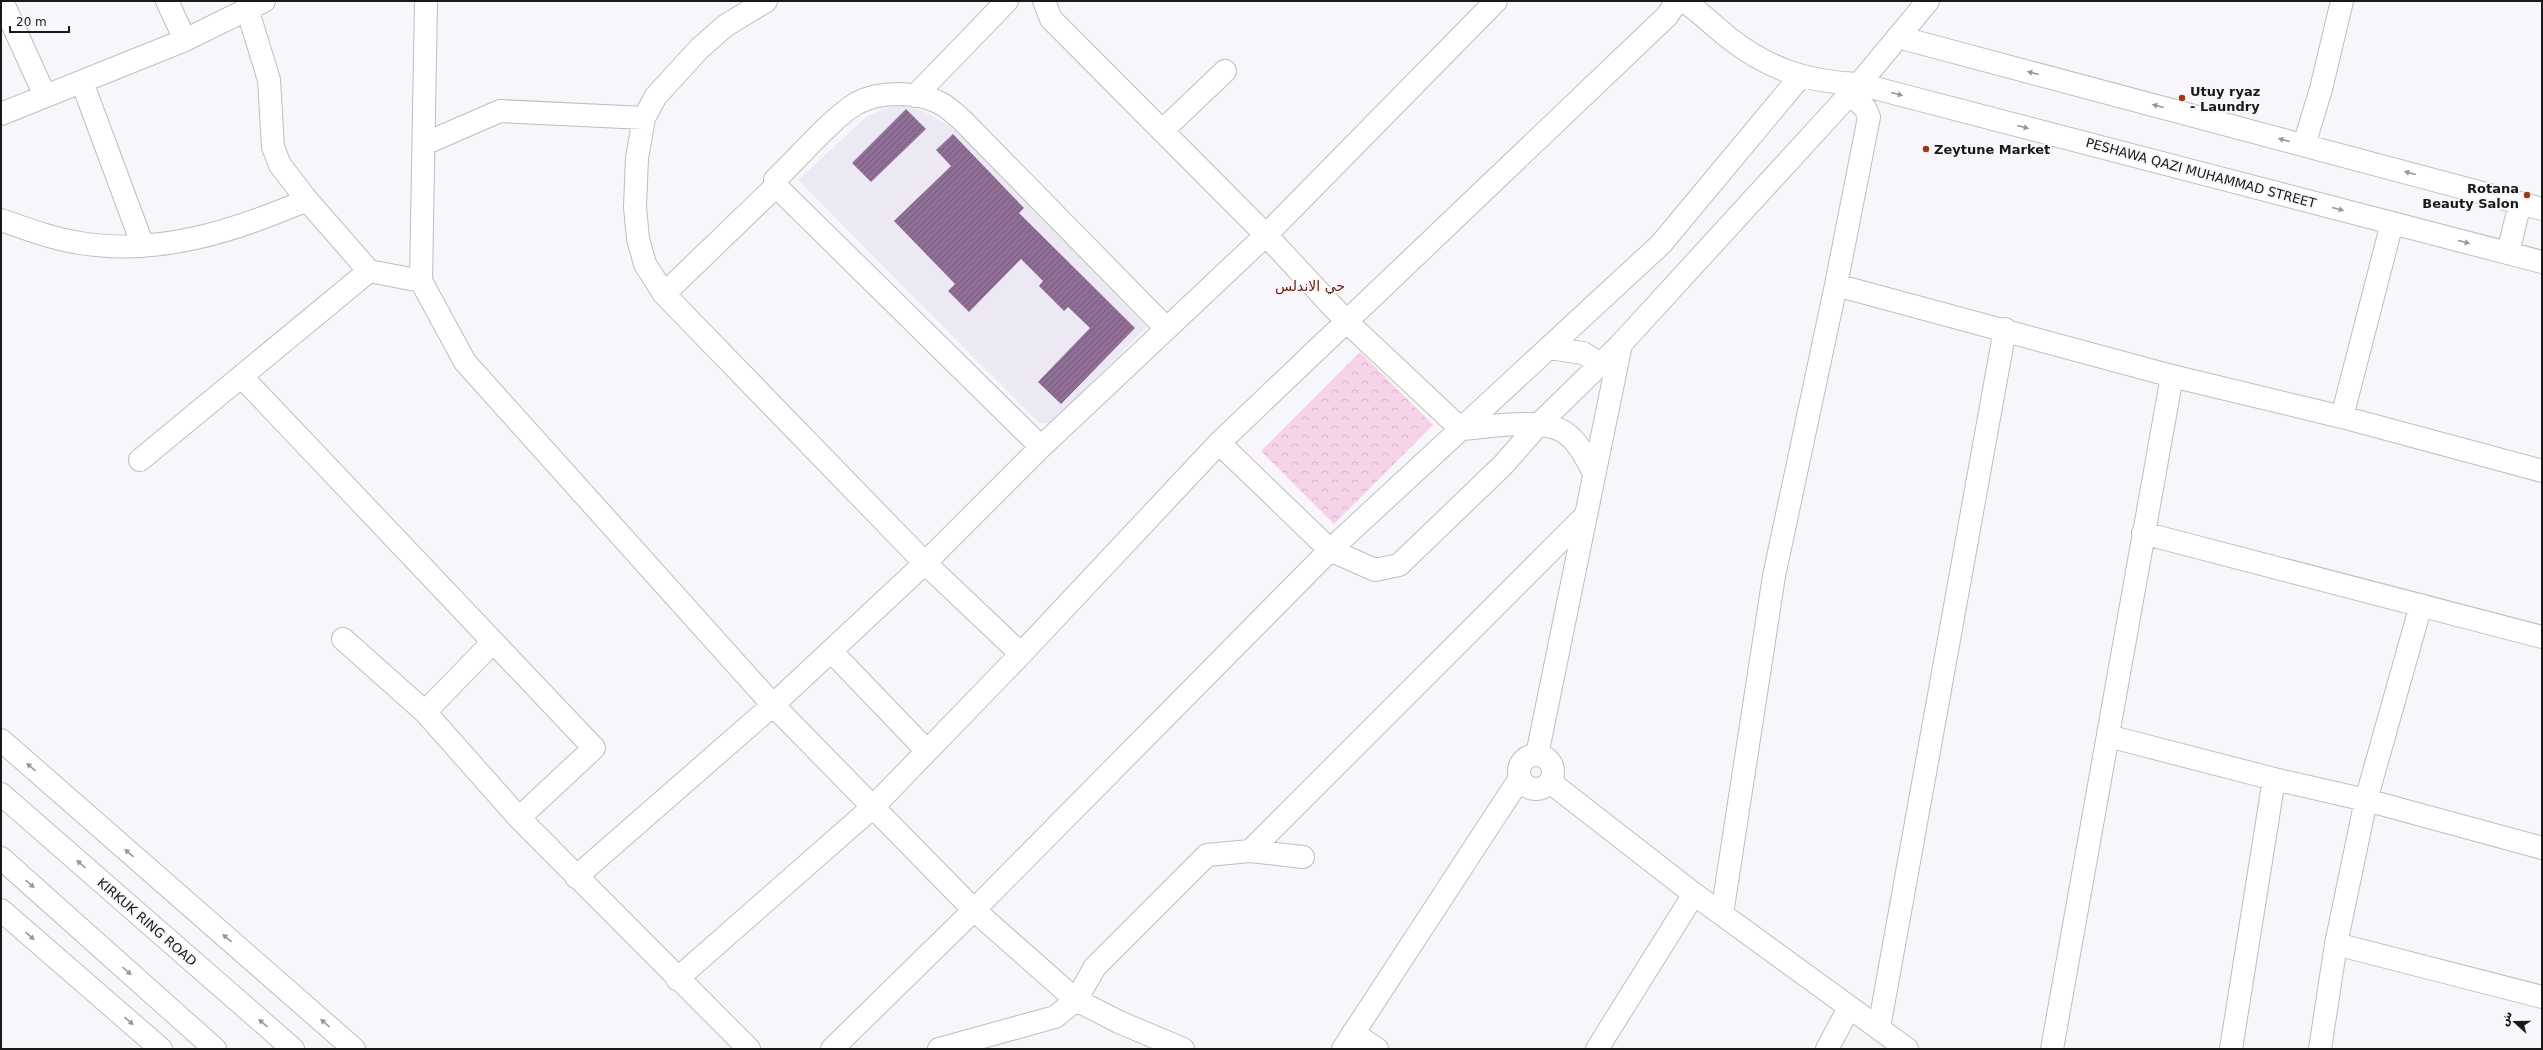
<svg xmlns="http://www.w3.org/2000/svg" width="2543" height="1050" viewBox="0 0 2543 1050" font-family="'DejaVu Sans',Vazirmatn,sans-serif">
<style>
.built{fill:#ede9f4}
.park{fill:url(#park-crowns)}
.building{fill:url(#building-hatch)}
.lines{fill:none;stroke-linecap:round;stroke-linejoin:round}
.minor-casing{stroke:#bebdc0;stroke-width:24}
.major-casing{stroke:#bebdc0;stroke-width:24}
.highway-casing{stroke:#bebdc0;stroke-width:24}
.minor{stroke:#fff;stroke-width:22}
.major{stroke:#fff;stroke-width:22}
.highway{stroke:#fff;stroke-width:22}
.oneway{fill:#989898}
.poi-dot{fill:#9f371a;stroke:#f8f6fa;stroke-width:1.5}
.labels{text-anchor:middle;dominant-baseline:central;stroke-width:4;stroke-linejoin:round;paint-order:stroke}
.poi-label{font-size:13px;font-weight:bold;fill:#19191a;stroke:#f8f6fa;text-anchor:start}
.street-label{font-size:13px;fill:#19191a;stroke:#f8f6fa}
.neighbourhood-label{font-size:14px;fill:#662412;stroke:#f8f6fa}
</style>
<defs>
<pattern id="park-crowns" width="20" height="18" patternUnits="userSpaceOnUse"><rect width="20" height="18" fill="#f5d4e9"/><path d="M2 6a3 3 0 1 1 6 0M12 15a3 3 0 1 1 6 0" fill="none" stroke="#d1b5c7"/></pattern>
<pattern id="building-hatch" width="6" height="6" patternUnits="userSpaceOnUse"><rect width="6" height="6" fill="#8f6f96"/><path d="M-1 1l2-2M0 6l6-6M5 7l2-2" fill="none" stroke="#745a7a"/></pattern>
</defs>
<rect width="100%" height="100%" fill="#f8f6fa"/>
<path class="built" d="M900 105 923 111 961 133 1147 327 1051 423H1039L798 180 867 116 889 107Z"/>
<path class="park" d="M1360 352 1433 425 1334 524 1261 451Z"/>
<path class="building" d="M906 109 926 129 871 182 852 163Z
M953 134 1024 208 1019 213 1135 328 1061 404 1038 382 1090 328 1068 307 1064 311 1039 286 1043 281 1021 259 969 312 948 291 955 284 894 221 951 166 936 150Z"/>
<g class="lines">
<defs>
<path id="minor" d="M2 1 45 96
M167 1 185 40
M426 1 421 281 465 362 773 705 974 910 1076 1000 1119 1022 1183 1049
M766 1 725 26 699 49 656 96 644 118 637 158 635 207 638 239 645 264 664 294 925 563 1021 654
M1044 1 1051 19 1266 235 1347 322 1461 429C1488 427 1541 417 1564 432 1578 441 1586 458 1594 473
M1684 1C1700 12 1714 26 1729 38 1770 70 1808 82 1859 84L2542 262
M247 8 269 80 273 147 280 165 307 200 369 271 421 281
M1898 37 2542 209
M82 82 143 246
M915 96 1007 1
M1 114 185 40 264 1
M1162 131 1225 71
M424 144 500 111 644 118
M2304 145 2321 89 2342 1
M1 220C27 229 53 239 80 243 158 256 235 231 307 200
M2508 253 2520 203
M1836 285 2172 376 2342 417 2542 471
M664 294 776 186
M1549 348 1583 353 1600 364
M242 377 594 748 519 818
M2342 417 2392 223
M1219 443 1330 550 1661 244 1800 77
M1041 447 776 186 775 180C797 159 833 117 857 103 880 91 917 91 940 103 948 107 955 114 962 120L1166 328
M140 460 369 271
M2143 533 2542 637
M343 639 425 712 519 818 749 1049
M831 651 927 751
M425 712 493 642
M2108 736 2274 779 2366 800 2542 848
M1250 851 1303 857
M576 877 773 705 925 563 1041 447 1266 235 1496 1
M1722 914 1774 576 1836 285 1869 117 1865 108 1850 94
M2336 944 2542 997
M677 979 874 806 1021 654 1219 443 1667 16 1677 1
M1879 1028 2005 329
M1353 1033 1377 1049
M832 1049 974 910 1330 550 1375 570 1399 565 1503 465 1539 424 1621 344
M939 1049 1055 1017 1076 1000 1095 967 1207 855 1250 851 1586 515
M1597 1049 1694 894
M1827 1049 1849 1008
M2052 1049 2172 376
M2231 1049 2274 779
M2320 1049 2336 944 2366 800 2421 605"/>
<path id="major" d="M1 740 354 1049
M1519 772a17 17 0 1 1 34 0a17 17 0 1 1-34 0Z
M1537 755 1621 344 1859 84 1928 1
M1550 782 1694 894 1907 1049
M1 910 161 1049
M1343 1049 1520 778"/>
<path id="highway" d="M1 794 293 1049
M1 858 215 1049"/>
</defs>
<use href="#minor" class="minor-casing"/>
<use href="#major" class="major-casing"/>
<use href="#highway" class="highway-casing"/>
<use href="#minor" class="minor"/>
<use href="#major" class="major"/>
<use href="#highway" class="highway"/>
</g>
<defs><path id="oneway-solid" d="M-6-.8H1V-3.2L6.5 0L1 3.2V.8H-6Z"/></defs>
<g class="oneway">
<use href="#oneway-solid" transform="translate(2033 73) rotate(-165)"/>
<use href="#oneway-solid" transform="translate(1897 94) rotate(15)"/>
<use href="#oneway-solid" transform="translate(2158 106) rotate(-165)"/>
<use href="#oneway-solid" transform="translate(2023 127) rotate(15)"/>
<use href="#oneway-solid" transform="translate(2284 140) rotate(-165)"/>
<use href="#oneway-solid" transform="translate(2410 173) rotate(-165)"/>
<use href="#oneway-solid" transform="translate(2338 209) rotate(15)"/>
<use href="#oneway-solid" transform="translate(2464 242) rotate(15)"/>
<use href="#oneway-solid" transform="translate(31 767) rotate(-139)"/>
<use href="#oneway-solid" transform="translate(129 853) rotate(-139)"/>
<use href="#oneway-solid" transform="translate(81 864) rotate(-139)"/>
<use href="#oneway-solid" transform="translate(30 884) rotate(42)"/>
<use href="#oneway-solid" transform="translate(30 936) rotate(41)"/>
<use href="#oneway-solid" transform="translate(227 938) rotate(-139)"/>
<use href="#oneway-solid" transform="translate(127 971) rotate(42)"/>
<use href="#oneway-solid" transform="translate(129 1021) rotate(41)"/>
<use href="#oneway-solid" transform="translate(263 1023) rotate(-139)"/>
<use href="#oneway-solid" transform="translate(325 1023) rotate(-139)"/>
</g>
<g class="poi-dot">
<circle cx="2182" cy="98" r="4"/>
<circle cx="1926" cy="149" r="4"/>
<circle cx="2527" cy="195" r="4"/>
</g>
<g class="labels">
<g class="poi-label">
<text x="2190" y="91">Utuy ryaz<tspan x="2190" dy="15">- Laundry</tspan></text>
<text x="1934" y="149">Zeytune Market</text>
<text x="2519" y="188" text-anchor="end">Rotana<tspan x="2519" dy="15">Beauty Salon</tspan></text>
</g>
<g class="street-label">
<text transform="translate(2201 173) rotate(15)">PESHAWA QAZI MUHAMMAD STREET</text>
<text transform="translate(147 922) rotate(41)">KIRKUK RING ROAD</text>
</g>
<g class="neighbourhood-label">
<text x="1310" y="286">حي الاندلس</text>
</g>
</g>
<rect width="2543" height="1050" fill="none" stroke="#19191a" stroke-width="4"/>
<g transform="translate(2515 1022) rotate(291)" stroke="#f8f6fa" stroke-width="3" paint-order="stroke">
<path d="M0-3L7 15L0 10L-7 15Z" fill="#19191a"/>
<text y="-6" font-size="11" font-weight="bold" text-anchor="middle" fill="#19191a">ش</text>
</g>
<path d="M10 26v6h59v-6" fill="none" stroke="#19191a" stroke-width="2"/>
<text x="16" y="26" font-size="12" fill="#19191a" stroke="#f8f6fa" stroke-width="3" paint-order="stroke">20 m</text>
</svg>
